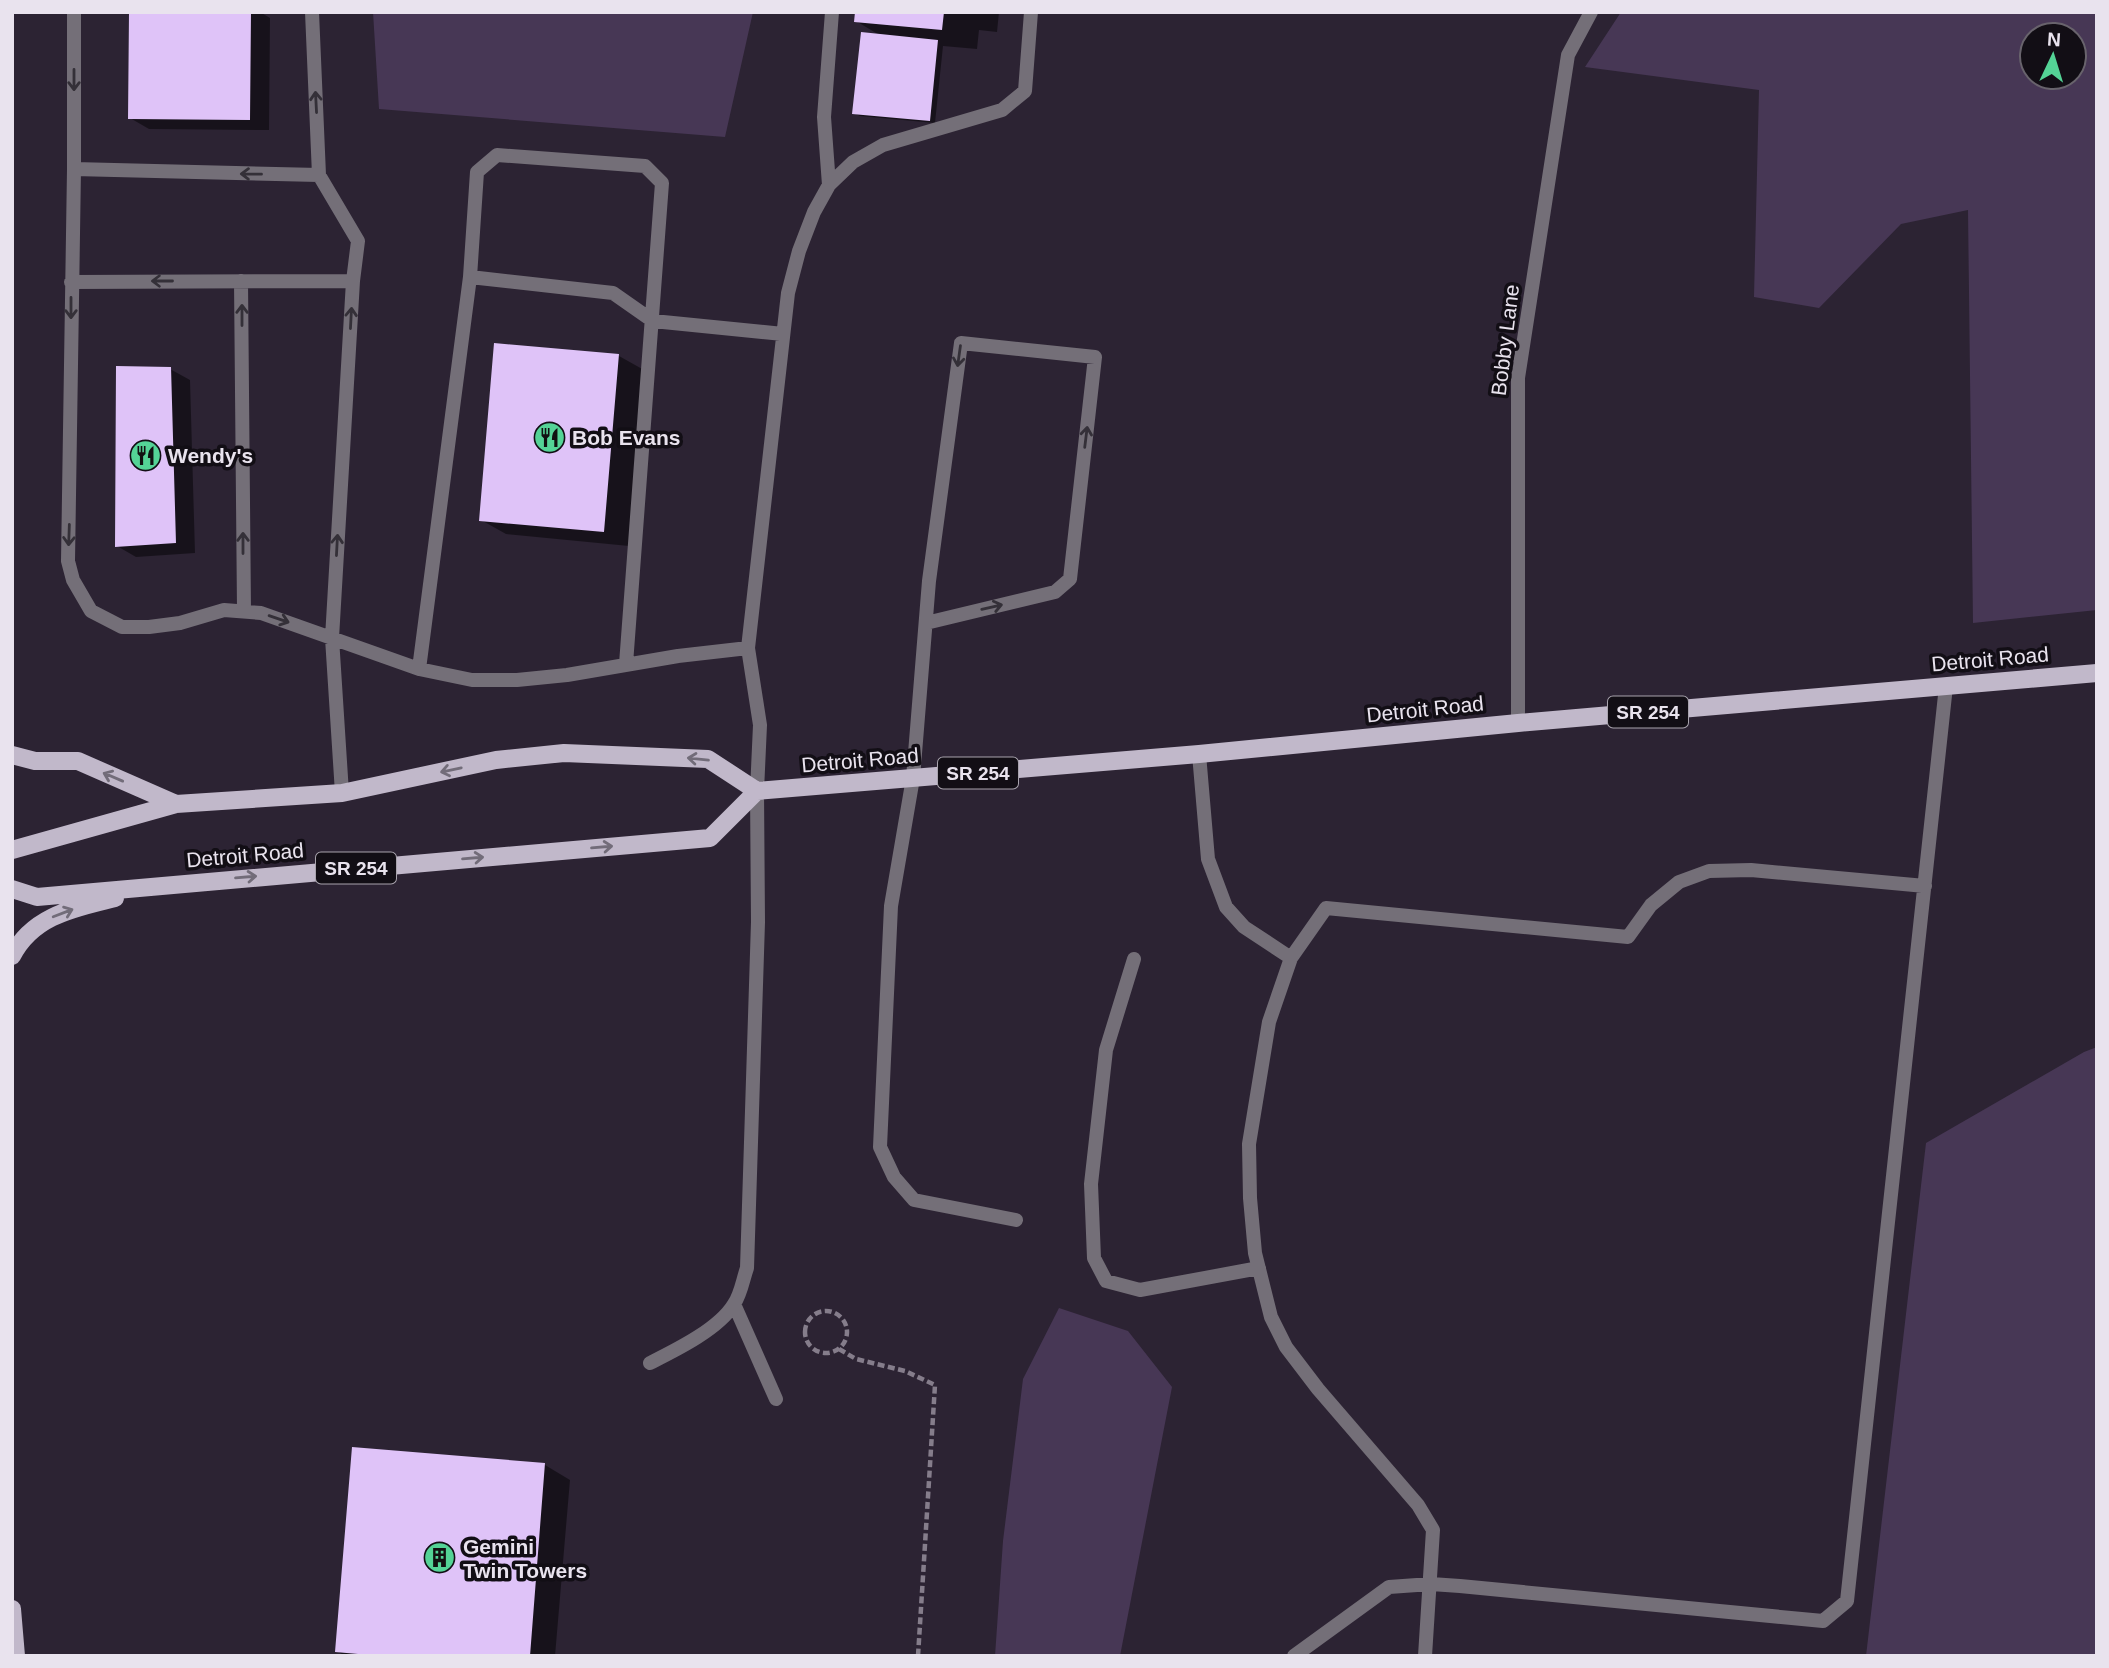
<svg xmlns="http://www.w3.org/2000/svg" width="2109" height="1668" viewBox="0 0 2109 1668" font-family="Helvetica,sans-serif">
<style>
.green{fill:#473755;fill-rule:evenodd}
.shadow{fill:#0007}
.building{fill:#dfc3f8}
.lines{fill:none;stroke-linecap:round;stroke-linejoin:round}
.path{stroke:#857d8b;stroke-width:4.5;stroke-dasharray:7 3.5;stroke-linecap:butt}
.service{stroke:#746f78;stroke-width:14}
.minor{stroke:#746f78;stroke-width:14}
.primary{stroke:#c1b8ca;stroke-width:18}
.oneway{stroke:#343038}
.oneway2{stroke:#726c79}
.labels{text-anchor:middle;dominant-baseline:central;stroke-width:7;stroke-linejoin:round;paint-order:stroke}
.shield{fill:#120e15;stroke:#a8a3ad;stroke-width:2}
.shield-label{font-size:19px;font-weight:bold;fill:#e9e3ee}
.street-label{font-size:21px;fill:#e9e3ee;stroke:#120e15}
.poi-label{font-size:21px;font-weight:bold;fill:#e9e3ee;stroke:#120e15;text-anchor:start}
</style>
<rect width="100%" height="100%" fill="#2c2333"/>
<path class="green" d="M373 12H753L725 137 379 109Z
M1621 12H2097V610L1973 623 1968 210 1901 224 1819 308 1754 297 1759 90 1585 67ZM2032 35H2074V77H2032Z
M2097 1047V1656H1866L1926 1143 2084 1052Z
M1059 1308 1128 1331 1172 1387 1120 1656H995L1003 1541 1023 1379Z"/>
<path class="shadow" d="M131 12H260L270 18 269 130 149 129 130 118Z
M857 12H999L997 32 979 30 977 49 943 46 935 123 860 116 854 113 881 36 856 21Z
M495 345 619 356 644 370 629 546 506 534 481 520Z
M170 369 190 380 195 553 136 557 117 546Z
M354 1449 545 1465 570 1480 555 1656H345L337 1651Z"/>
<path class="building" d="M129 12H251L250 120 128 119Z
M855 12H944L942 30 854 22Z
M861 32 938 40 930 121 852 114Z
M494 343 619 354 604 532 479 521Z
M116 366 171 367 176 543 115 547Z
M352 1447 545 1463 530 1656H381L335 1652Z"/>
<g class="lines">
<path class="path" d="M805 1332a21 21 0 1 1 42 0a21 21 0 1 1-42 0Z
M839 1349 856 1359 905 1371 935 1385 918 1656"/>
<path class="service" d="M74 12V169L68 561 73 580 91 611 122 627H149L180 623 224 610 261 613 419 669 472 680H517L567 675 678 656 748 648
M312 12 319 175 358 241 353 281 332 638 342 793
M74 169 319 175
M829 185 824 117 832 12
M470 277 477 172 497 155 645 166 662 183 626 664
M241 281 244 611
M71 282 353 281
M926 623 1055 592 1070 579 1095 357 961 343 929 581 913 778 891 906 880 1147 894 1177 914 1200 1016 1220
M419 669 470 277 613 293 653 321 783 334
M1199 754 1208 859 1226 907 1244 927 1291 958 1269 1022 1249 1144 1250 1198 1255 1253 1271 1317 1286 1347 1318 1389 1418 1505 1433 1530 1425 1656
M1291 958 1326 908 1628 937 1651 905 1679 882 1709 871 1751 870 1925 886
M1134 959 1106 1050 1091 1184 1094 1258 1106 1281 1140 1290 1259 1268
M734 1304 776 1399
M650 1363C676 1350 719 1329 734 1304 741 1294 743 1279 747 1268L758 922 757 791 760 725 748 648 788 293 799 251 814 212 829 185 853 162 883 145 1002 110 1025 91 1031 12
M1294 1656 1389 1587 1431 1584 1460 1586 1823 1621 1847 1601 1946 686"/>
<path class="minor" d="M1518 723V378L1568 55 1591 12"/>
<path class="primary" d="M12 755 35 761H78L176 804
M12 850 176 804 342 793 496 760 564 753 708 759 757 791 1199 754 1518 723 2097 673
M12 889 37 897 710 838 757 791
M12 956C33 915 75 908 115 898
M12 1609 16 1656"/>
</g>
<defs><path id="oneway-shaft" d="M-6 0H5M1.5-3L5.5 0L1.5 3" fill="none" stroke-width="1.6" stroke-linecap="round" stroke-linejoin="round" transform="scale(1.75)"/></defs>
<g class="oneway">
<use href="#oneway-shaft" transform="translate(74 80) rotate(90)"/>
<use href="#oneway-shaft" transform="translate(316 102) rotate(-93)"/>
<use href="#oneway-shaft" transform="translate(251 174) rotate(-179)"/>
<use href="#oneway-shaft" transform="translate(162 281) rotate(180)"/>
<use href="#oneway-shaft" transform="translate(71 308) rotate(90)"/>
<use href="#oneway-shaft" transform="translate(242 315) rotate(-90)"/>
<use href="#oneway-shaft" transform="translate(351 318) rotate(-87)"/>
<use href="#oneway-shaft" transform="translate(959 356) rotate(98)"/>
<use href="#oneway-shaft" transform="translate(1086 437) rotate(-83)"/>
<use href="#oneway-shaft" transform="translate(69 535) rotate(92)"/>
<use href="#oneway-shaft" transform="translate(243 543) rotate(-90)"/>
<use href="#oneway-shaft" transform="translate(337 545) rotate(-87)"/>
<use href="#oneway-shaft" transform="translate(992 607) rotate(-13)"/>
<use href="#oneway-shaft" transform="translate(279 619) rotate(19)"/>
</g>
<g class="oneway2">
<use href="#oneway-shaft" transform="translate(698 759) rotate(-174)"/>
<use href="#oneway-shaft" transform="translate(451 770) rotate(168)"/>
<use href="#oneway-shaft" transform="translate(113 777) rotate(-157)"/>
<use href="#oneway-shaft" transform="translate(602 847) rotate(-5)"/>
<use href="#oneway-shaft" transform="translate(473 858) rotate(-5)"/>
<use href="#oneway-shaft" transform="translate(246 877) rotate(-5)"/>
<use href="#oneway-shaft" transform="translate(63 913) rotate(-21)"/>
</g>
<defs>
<symbol id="restaurant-disc" viewBox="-11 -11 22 22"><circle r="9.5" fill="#54d396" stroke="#120e15"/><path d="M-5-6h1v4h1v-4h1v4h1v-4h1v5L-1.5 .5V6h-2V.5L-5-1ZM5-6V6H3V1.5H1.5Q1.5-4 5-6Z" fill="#111"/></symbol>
<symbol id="building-disc" viewBox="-11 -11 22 22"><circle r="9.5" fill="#54d396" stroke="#120e15"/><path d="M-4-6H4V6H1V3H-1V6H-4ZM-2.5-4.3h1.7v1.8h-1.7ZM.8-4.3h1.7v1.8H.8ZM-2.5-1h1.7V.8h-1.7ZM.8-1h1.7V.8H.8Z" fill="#111"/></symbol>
</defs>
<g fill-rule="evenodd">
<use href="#restaurant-disc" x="532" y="420" width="35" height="35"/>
<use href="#restaurant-disc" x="128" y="438" width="35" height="35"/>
<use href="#building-disc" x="422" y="1540" width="35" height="35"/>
</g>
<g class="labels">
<g class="shield">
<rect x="1608" y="696.5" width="80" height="31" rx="5"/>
<rect x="938" y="757.5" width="80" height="31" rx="5"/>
<rect x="316" y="852.5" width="80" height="31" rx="5"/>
</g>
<g class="shield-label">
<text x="1648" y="712">SR 254</text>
<text x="978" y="773">SR 254</text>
<text x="356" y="868">SR 254</text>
</g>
<g class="street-label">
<text transform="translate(1505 340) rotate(-83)">Bobby Lane</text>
<text transform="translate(1990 659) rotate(-5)">Detroit Road</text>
<text transform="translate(1425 709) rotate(-6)">Detroit Road</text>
<text transform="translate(860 760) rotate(-5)">Detroit Road</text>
<text transform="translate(245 855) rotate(-5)">Detroit Road</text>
</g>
<g class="poi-label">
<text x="572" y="437">Bob Evans</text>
<text x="168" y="455">Wendy's</text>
<text x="463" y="1546">Gemini<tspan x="463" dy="24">Twin Towers</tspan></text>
</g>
</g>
<rect width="2109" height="1668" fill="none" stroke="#e9e3ee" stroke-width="28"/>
<g transform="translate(2053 56) rotate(4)"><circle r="33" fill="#120e15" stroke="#68636c" stroke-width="2"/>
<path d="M0-5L12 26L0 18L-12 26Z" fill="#54d396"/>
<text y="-10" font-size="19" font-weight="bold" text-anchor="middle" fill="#e9e3ee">N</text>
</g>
</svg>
